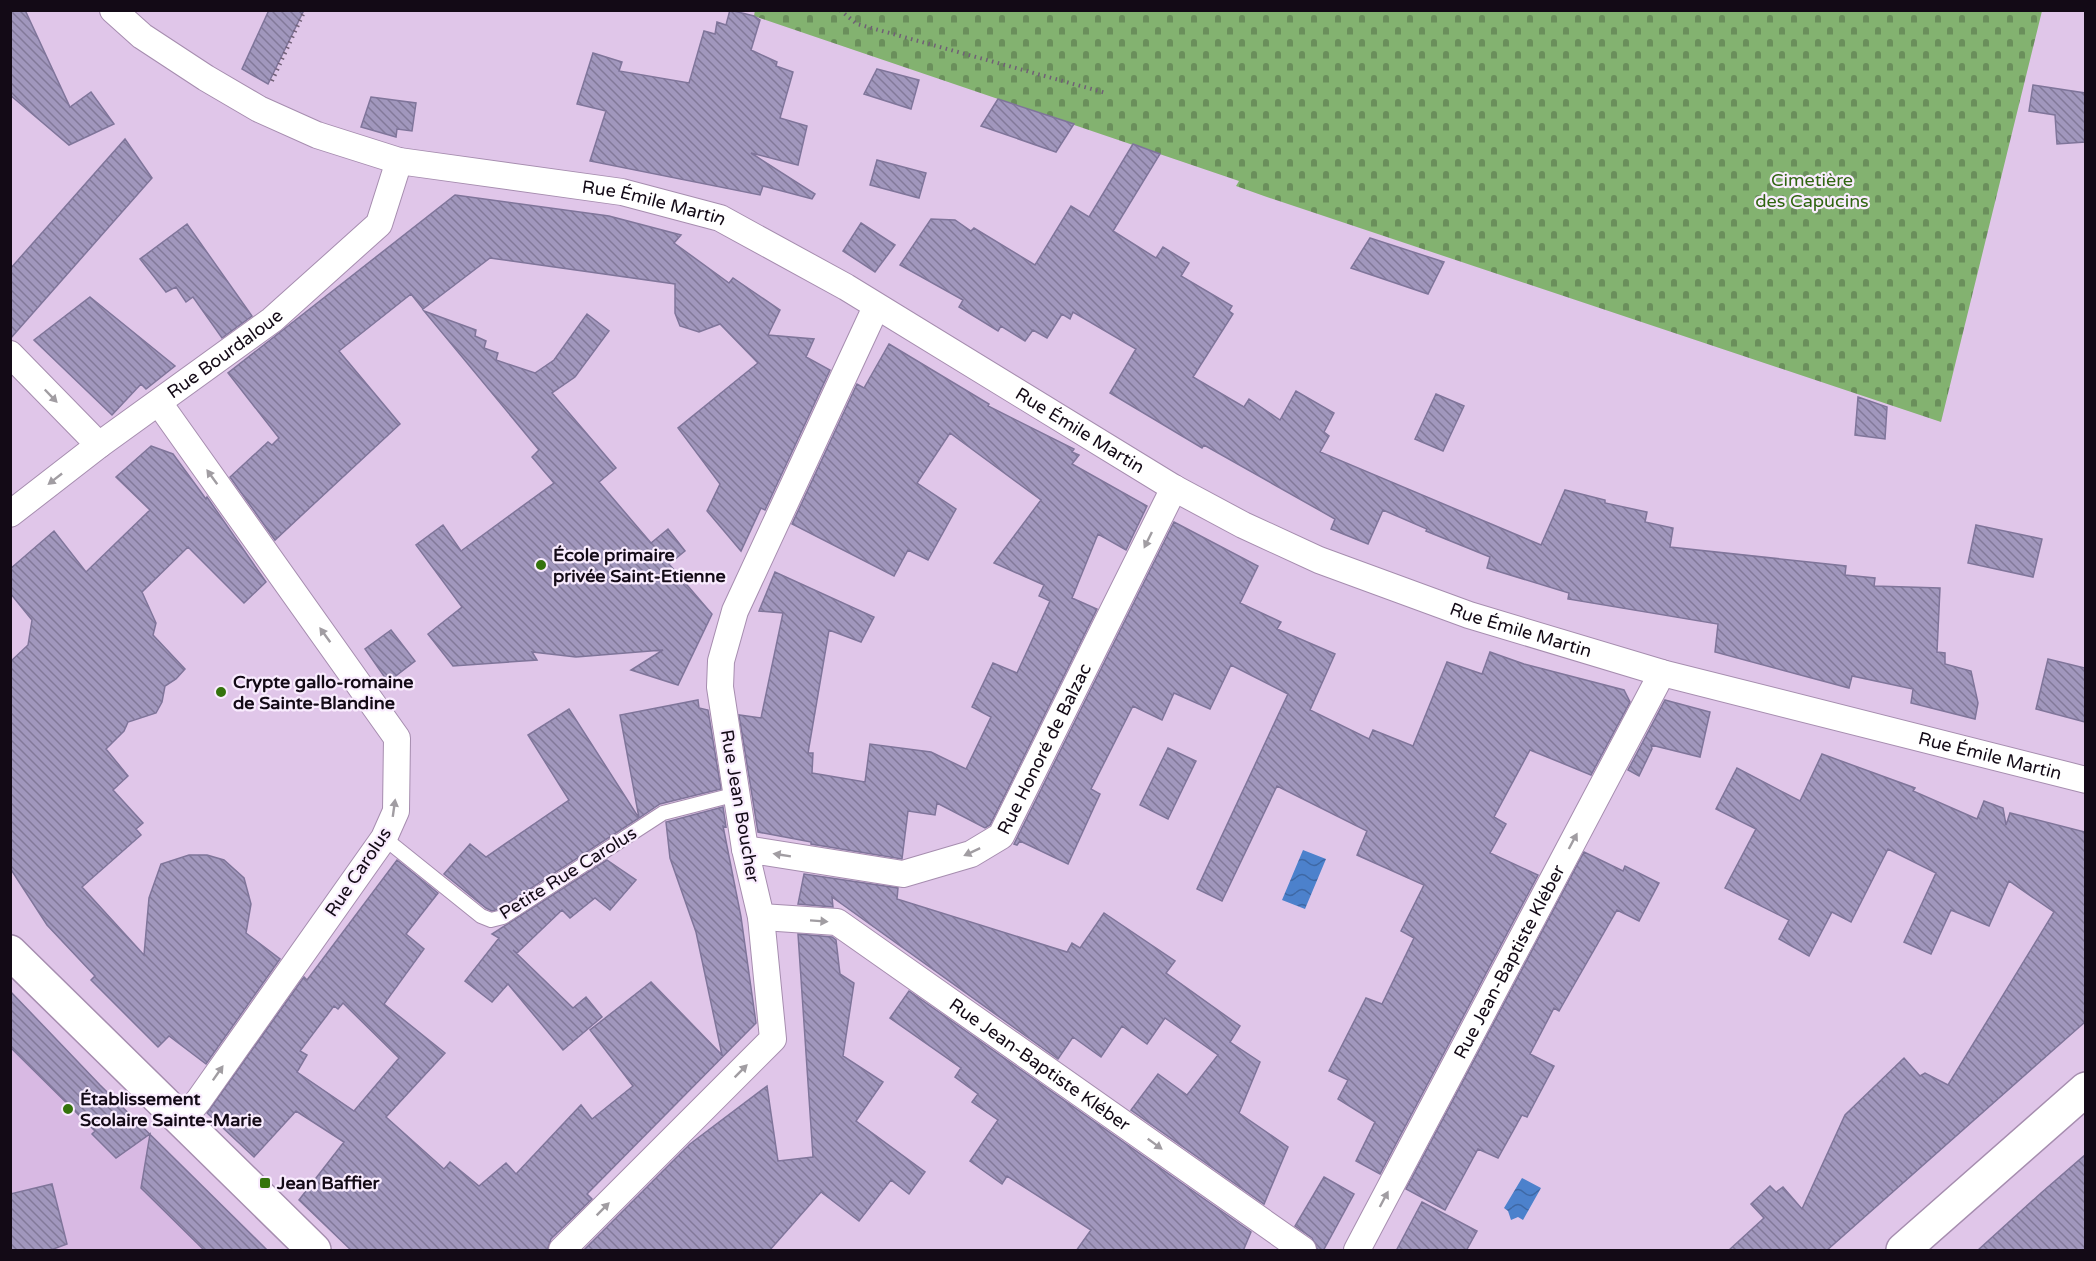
<svg xmlns="http://www.w3.org/2000/svg" width="2096" height="1261" viewBox="0 0 2096 1261" font-family="'Varela Round',sans-serif">
<style>
.built{fill:#d8b9e3}
.cemetery{fill:url(#cemetery-stones)}
.water{fill:url(#water-waves)}
.building{fill:url(#building-back-hatch);stroke:#7f759a;stroke-width:1.5;fill-rule:evenodd}
.lines{fill:none;stroke-linecap:round;stroke-linejoin:round}
.service-casing{stroke:#a68daf;stroke-width:16}
.minor-casing{stroke:#a68daf;stroke-width:28}
.secondary-casing{stroke:#a68daf;stroke-width:36}
.primary-casing{stroke:#a68daf;stroke-width:36}
.path{stroke:#705f76;stroke-width:4;stroke-dasharray:1.5 4.5;stroke-linecap:butt}
.service{stroke:#fff;stroke-width:14}
.minor{stroke:#fff;stroke-width:26}
.secondary{stroke:#fff;stroke-width:33}
.primary{stroke:#fff;stroke-width:33}
.oneway{fill:#a19da2}
.poi-dot{fill:#34730c;stroke:#f9ecfe;stroke-width:2}
.labels{text-anchor:middle;dominant-baseline:central;stroke-width:4.5;stroke-linejoin:round;paint-order:stroke}
.park-label{font-size:18px;fill:#2f6510;stroke:#f9ecfe}
.street-label{font-size:18px;fill:#130a16;stroke:#f9ecfe}
.poi-label{font-size:18px;font-weight:bold;fill:#130a16;stroke:#f9ecfe;text-anchor:start}
</style>
<defs>
<pattern id="cemetery-stones" width="16" height="16" patternUnits="userSpaceOnUse" patternTransform="scale(1.5)"><rect width="16" height="16" fill="#83b270"/><path d="M2 7V4a2 2 0 0 1 4 0v3zM10 15v-3a2 2 0 0 1 4 0v3z" fill="#6a8f5b"/></pattern>
<pattern id="water-waves" width="16" height="10" patternUnits="userSpaceOnUse" patternTransform="scale(1.5)"><rect width="16" height="10" fill="#4c81cc"/><path d="M0 5q4-4 8 0t8 0" fill="none" stroke="#3e68a5"/></pattern>
<pattern id="building-back-hatch" width="6" height="6" patternUnits="userSpaceOnUse" patternTransform="scale(1.5)"><rect width="6" height="6" fill="#a197bd"/><path d="M-1 5l2 2M0 0l6 6M5-1l2 2" fill="none" stroke="#827999"/></pattern>
</defs>
<rect width="100%" height="100%" fill="#e0c6e9"/>
<path class="built" d="M10 991 100 1085 268 1250H11Z"/>
<path class="cemetery" d="M755 10 2042 11 1941 422 1264 196 1236 186 1239 181 754 16Z"/>
<path class="water" d="M1303 850 1326 859 1305 909 1282 900Z
M1522 1178 1541 1188 1523 1220 1518 1217 1511 1220 1508 1211 1504 1208Z"/>
<path class="building" d="M10 10H25L70 107 91 92 114 124 69 145 10 95Z
M269 10H304L268 84 242 69Z
M730 10 754 16 760 20 751 50 777 62 776 66 793 72 780 118 807 126 798 165 751 153 815 194 812 199 763 186 760 195 590 161 606 111 577 104 593 53 622 62 619 71 689 83 704 31 715 34 717 22 726 25Z
M877 69 919 80 911 109 864 94Z
M2033 85 2085 93V142L2057 144 2055 115 2029 111Z
M371 97 416 103 412 131 397 129 396 137 361 127Z
M998 99 1074 124 1056 152 981 126Z
M125 139 152 178 10 339V269Z
M1133 144 1160 154 1113 231 1156 258 1163 247 1189 263 1181 276 1232 306 1229 311 1233 314 1193 377 1244 407 1249 399 1280 420 1296 391 1334 413 1324 432 1329 436 1320 452 1541 545 1565 490 1605 500V503L1647 512 1645 522 1673 528 1670 547 1846 566 1845 575 1875 578 1874 586 1940 588 1937 652 1945 653V664L1971 671 1978 703 1975 719 1911 703 1913 689 1852 676 1849 688 1715 652 1718 624 1568 599 1569 593 1487 568 1490 557 1426 531 1427 529 1383 510 1368 544 1331 529 1335 519 1204 445 1202 448 1110 393 1136 349 1073 312 1070 319 1062 314 1047 338 1033 330 1025 341 1001 326 998 331 959 307 963 300 900 265 931 219 955 220 971 231 974 228 1035 265 1071 206 1089 217Z
M877 160 926 173 919 198 870 185Z
M455 195 609 216 681 235 674 243 729 283 733 278 780 310 768 335 814 339 806 357 830 370 765 510 761 508 741 551 707 511 720 484 678 428 758 363 720 324 699 332 680 326 675 313V284L490 258 423 309 411 294 339 351 400 424 275 540 230 477 268 442 272 445 279 438 228 373Z
M861 223 895 245 875 272 843 251Z
M187 224 252 316 222 338 193 297 186 302 176 287 166 292 140 259Z
M1370 238 1444 262 1428 294 1351 268Z
M90 297 175 366 146 389 141 384 112 415 34 340Z
M424 311 476 330 475 336 486 341 484 348 498 353 496 360 535 373 554 360 587 314 609 331 575 377 552 393 616 468 599 482 651 543 668 529 685 551 669 564 712 614 678 685 631 670 663 650 576 657 532 652 537 660 453 666 428 634 462 607 416 545 443 525 461 551 554 483 532 457 539 450Z
M889 344 989 404 988 406 1074 449 1072 452 1079 455 1072 464 1147 506 1126 550 1098 534 1072 598 1097 609 990 825 985 828 937 803 935 815 908 811 902 859 811 844V842L806 841 758 832 739 715 761 718 783 613 759 611 775 572 874 617 861 642 829 630 808 753H813L812 773 865 782 870 744 931 752 966 769 991 717 972 707 993 663 1017 673 1050 601 1039 596 1044 585 994 563 1041 500 950 433 917 483 956 509 928 560 908 550 894 576 792 524 857 384 864 388Z
M1436 394 1464 406 1443 451 1415 439Z
M1858 397 1887 407 1885 439 1855 435Z
M151 446 173 454 206 499 207 497 266 582 244 603 188 547 142 592 156 623 153 635 185 669 176 679 165 686 162 702 156 713 128 722 124 731 106 749 128 776 113 790 143 823 136 829 141 835 82 887 144 955 149 898 161 864 189 855H207L224 860 244 878 251 904 246 933 280 959 206 1064 169 1036 158 1047 91 980 95 976 47 925 10 868V662L28 645 32 620 10 593V569L54 531 86 572 150 510 116 477Z
M1174 522 1258 566 1240 603 1281 622 1277 629 1335 654 1310 710 1369 739 1373 730 1413 746 1447 662 1482 674 1490 652 1524 664 1624 690 1630 702 1591 775 1530 750 1494 817 1506 824 1490 853 1538 875 1380 1174 1356 1161 1375 1122 1338 1099 1348 1080 1329 1071 1366 998 1382 1004 1414 938 1401 931 1424 885 1357 855 1367 831 1277 786 1222 901 1197 889 1288 694 1231 665 1210 709 1174 693 1162 720 1133 706 1091 789 1100 794 1068 864 1020 841 1017 845 1014 844Z
M1976 525 2042 539 2033 577 1968 563Z
M391 630 415 661 388 682 365 649Z
M2048 659 2085 668V722L2036 709Z
M698 700 699 708 708 710 721 789 660 804 639 818 620 715Z
M1665 700 1710 712 1700 757 1651 745 1652 749 1639 776 1628 770Z
M569 709 639 818 499 909 492 911 486 908 444 874 470 844 486 857 569 800 528 735Z
M1168 748 1196 761 1168 819 1140 805Z
M1822 754 1915 788 1913 791 1977 819 1984 801 2003 808 2006 825 2010 813 2085 832V1022L1826 1251H1728L1764 1218 1751 1204 1770 1186 1776 1192 1783 1187 1802 1209 1845 1115 1904 1058 1920 1076 1925 1073 1948 1085 2054 912 2009 881 1989 926 1951 910 1931 954 1904 942 1936 873 1888 849 1851 922 1832 912 1809 956 1779 939 1789 920 1725 888 1756 829 1716 809 1737 768 1800 801Z
M723 807 726 827 723 826 741 917 756 1023 587 1194 592 1199 551 1239 547 1251H352L299 1200 344 1142 296 1111 254 1157 207 1113 304 977 307 980 397 860 438 893 406 934 424 949 384 1004 445 1053 386 1117 444 1169 450 1162 479 1186 506 1163 516 1174 581 1105 592 1119 633 1086 590 1030 651 982 722 1055 696 932 670 858 666 822ZM343 1003 399 1058 354 1111 297 1072 307 1055 300 1051 334 1006 338 1009Z
M1584 852 1623 871 1625 866 1659 883 1639 921 1617 910 1559 1011 1554 1008 1530 1054 1554 1066 1527 1117 1522 1115 1498 1158 1478 1149 1445 1210 1406 1189Z
M607 860 636 880 610 910 595 898 570 918 562 910 517 953 513 950 573 1008 586 997 602 1017 563 1050 508 984 492 1002 465 981 499 938 492 934Z
M804 874 898 888 897 899 1067 952 1072 943 1080 948 1104 913 1175 961 1166 973 1240 1026 1230 1042 1260 1062 1239 1113 1288 1147 1264 1204 1131 1110 1158 1074 1187 1095 1218 1055 1165 1018 1147 1044 1122 1026 1101 1057 1073 1037 1058 1059 832 897 833 907 798 904Z
M798 934 832 937 836 940 840 974 854 983 843 1056 883 1082 856 1121 925 1172 909 1194 891 1180 859 1221 821 1192 769 1251H583L690 1144 767 1086 778 1161 813 1157Z
M10 991 100 1085 268 1251H205L141 1188 150 1134 116 1158 92 1134 95 1131 10 1047Z
M909 991 1251 1232 1243 1251H1076L1091 1230 1007 1176 1002 1184 970 1161 998 1120 972 1102 978 1094 955 1077 961 1068 890 1018Z
M2085 1155V1251H1977L2041 1193Z
M1324 1177 1354 1194 1323 1251H1318L1312 1238 1295 1226Z
M52 1184 67 1244 48 1251H10V1194Z
M1422 1202 1477 1231 1466 1251H1396Z"/>
<g class="lines">
<defs>
<path id="service" d="M384 838 481 916 491 920 503 917 663 813 737 794"/>
<g id="minor">
<path id="s1" d="M113 10 142 36 206 78 259 109 317 135 399 161 622 192 720 218 846 287 1174 488 1243 525 1319 560 1469 615 1662 673 2086 780"/>
<path d="M10 354 99 445"/>
<path d="M159 403 397 738 396 811 384 838 199 1100 182 1120"/>
<path id="s2" d="M10 514 99 445 272 320 379 224 399 161"/>
<path id="s3" d="M745 849 903 874 971 854 1001 836 1174 488"/>
<path id="s4" d="M761 917 837 922 1303 1250"/>
<path d="M562 1250 773 1039 761 917 745 849 720 687 721 661 735 611 876 307"/>
<path id="s5" d="M1357 1250 1662 673"/>
</g>
<path id="secondary" d="M10 952 314 1250"/>
<path id="primary" d="M1903 1250 2086 1089"/>
</defs>
<use href="#service" class="service-casing"/>
<use href="#minor" class="minor-casing"/>
<use href="#secondary" class="secondary-casing"/>
<use href="#primary" class="primary-casing"/>
<path class="path" d="M840 10 857 24 1106 93
M272 81 305 10"/>
<use href="#service" class="service"/>
<use href="#minor" class="minor"/>
<use href="#secondary" class="secondary"/>
<use href="#primary" class="primary"/>
</g>
<defs><path id="oneway-solid" d="M-6-.8H1V-3.2L6.5 0L1 3.2V.8H-6Z" transform="scale(1.5)"/></defs>
<g class="oneway">
<use href="#oneway-solid" transform="translate(51 396) rotate(46)"/>
<use href="#oneway-solid" transform="translate(212 477) rotate(-126)"/>
<use href="#oneway-solid" transform="translate(55 479) rotate(142)"/>
<use href="#oneway-solid" transform="translate(1148 540) rotate(116)"/>
<use href="#oneway-solid" transform="translate(325 635) rotate(-126)"/>
<use href="#oneway-solid" transform="translate(394 808) rotate(-82)"/>
<use href="#oneway-solid" transform="translate(1573 841) rotate(-62)"/>
<use href="#oneway-solid" transform="translate(972 852) rotate(155)"/>
<use href="#oneway-solid" transform="translate(782 855) rotate(-171)"/>
<use href="#oneway-solid" transform="translate(819 921) rotate(4)"/>
<use href="#oneway-solid" transform="translate(741 1071) rotate(-45)"/>
<use href="#oneway-solid" transform="translate(218 1073) rotate(-55)"/>
<use href="#oneway-solid" transform="translate(1155 1144) rotate(36)"/>
<use href="#oneway-solid" transform="translate(1384 1199) rotate(-62)"/>
<use href="#oneway-solid" transform="translate(603 1209) rotate(-45)"/>
</g>
<g class="poi-dot">
<circle cx="541" cy="565" r="6"/>
<circle cx="221" cy="692" r="6"/>
<circle cx="68" cy="1109" r="6"/>
<rect x="259" y="1177" width="12" height="12" rx="3"/>
</g>
<g class="labels">
<g class="park-label">
<text x="1812" y="180">Cimetière<tspan x="1812" dy="21">des Capucins</tspan></text>
</g>
<g class="street-label">
<text stroke="none"><textPath href="#s1" startOffset="585">Rue Émile Martin</textPath></text>
<text stroke="none"><textPath href="#s2" startOffset="268">Rue Bourdaloue</textPath></text>
<text stroke="none"><textPath href="#s1" startOffset="1071">Rue Émile Martin</textPath></text>
<text stroke="none"><textPath href="#s1" startOffset="1557">Rue Émile Martin</textPath></text>
<text stroke="none"><textPath href="#s3" startOffset="363">Rue Honoré de Balzac</textPath></text>
<text stroke="none"><textPath href="#s1" startOffset="2043">Rue Émile Martin</textPath></text>
<text transform="translate(740 806) rotate(80)">Rue Jean Boucher</text>
<text transform="translate(358 872) rotate(-56)">Rue Carolus</text>
<text transform="translate(568 873) rotate(-32)">Petite Rue Carolus</text>
<text stroke="none"><textPath href="#s5" startOffset="326">Rue Jean-Baptiste Kléber</textPath></text>
<text stroke="none"><textPath href="#s4" startOffset="324">Rue Jean-Baptiste Kléber</textPath></text>
</g>
<g class="poi-label">
<text x="553" y="555">École primaire<tspan x="553" dy="21">privée Saint-Etienne</tspan></text>
<text x="233" y="682">Crypte gallo-romaine<tspan x="233" dy="21">de Sainte-Blandine</tspan></text>
<text x="80" y="1099">Établissement<tspan x="80" dy="21">Scolaire Sainte-Marie</tspan></text>
<text x="277" y="1183">Jean Baffier</text>
</g>
</g>
<rect width="2096" height="1261" fill="none" stroke="#130a16" stroke-width="24"/>
</svg>
